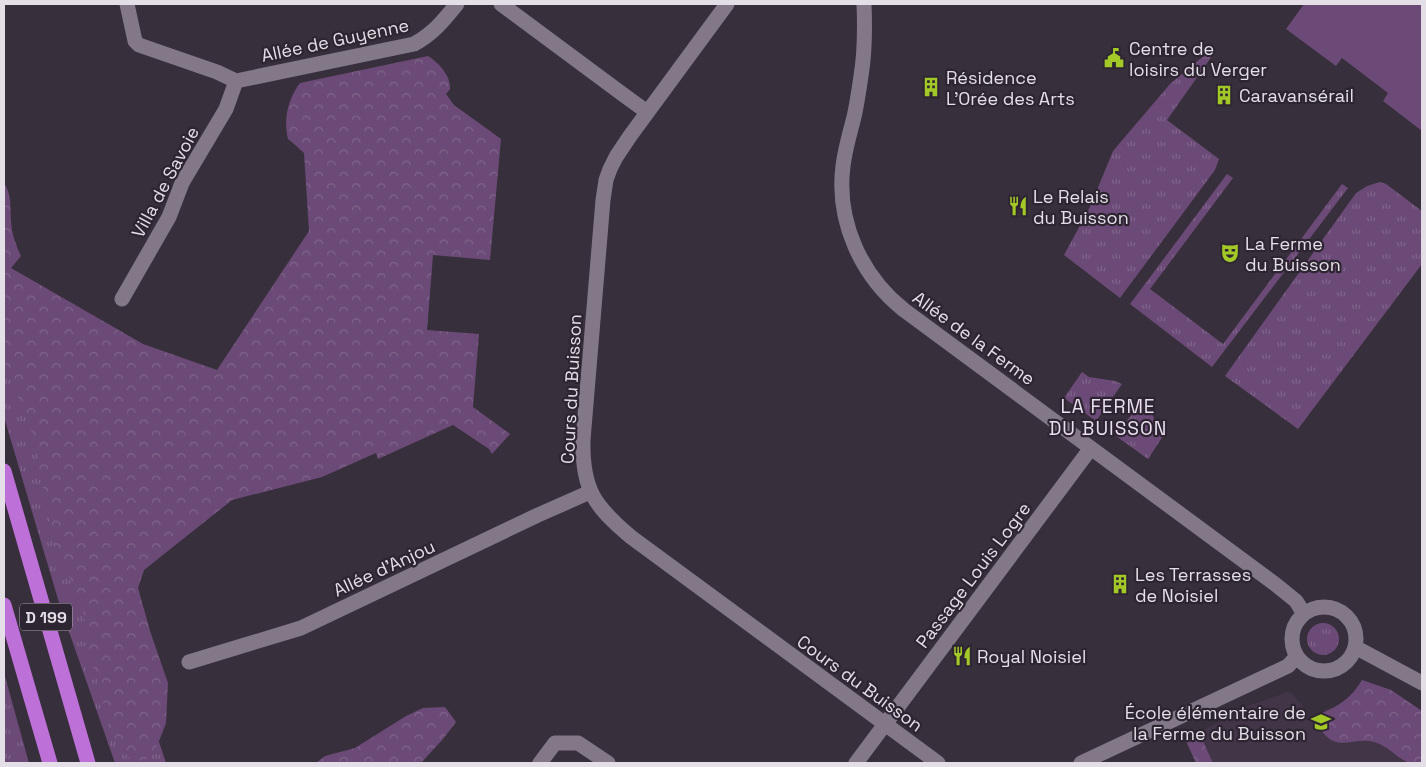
<svg xmlns="http://www.w3.org/2000/svg" width="1426" height="767" viewBox="0 0 1426 767" font-family="'Space Grotesk',sans-serif">
<style>
.built{fill:#433548}
.grass{fill:url(#grass-tufts)}
.forest{fill:url(#forest-crowns)}
.garden{fill:#6b4a77}
.lines{fill:none;stroke-linecap:round;stroke-linejoin:round}
.minor{stroke:#837888;stroke-width:15}
.highway{stroke:#bd70d8;stroke-width:15}
.labels{text-anchor:middle;dominant-baseline:central;stroke-width:4.5;stroke-linejoin:round;paint-order:stroke}
.shield{fill:#2e2532;stroke:#ada6b0;stroke-width:1}
.shield-label{font-size:16px;font-weight:bold;fill:#e4dee6}
.street-label{font-size:18px;fill:#e4dee6;stroke:#2e2532}
.poi-label{font-size:18px;fill:#e4dee6;stroke:#2e2532;text-anchor:start}
.neighbourhood-label{font-size:19px;letter-spacing:1px;fill:#eadeef;stroke:#2e2532}
</style>
<defs>
<pattern id="grass-tufts" width="24" height="20" patternUnits="userSpaceOnUse" patternTransform="scale(1.25)"><rect width="24" height="20" fill="#6b4a77"/><path d="M3 7l-1-3M5 7V3M7 7l1-3M15 17l-1-3M17 17v-4M19 17l1-3" fill="none" stroke="#80648a"/></pattern>
<pattern id="forest-crowns" width="20" height="18" patternUnits="userSpaceOnUse" patternTransform="scale(1.25)"><rect width="20" height="18" fill="#6b4a77"/><path d="M2 6a3 3 0 1 1 6 0M12 15a3 3 0 1 1 6 0" fill="none" stroke="#80648a"/></pattern>
</defs>
<rect width="100%" height="100%" fill="#382f3c"/>
<path class="built" d="M1362 680 1391 690 1422 711V763H1213L1199 732 1224 720 1248 706 1285 693V691L1292 693 1297 700 1299 701 1307 713 1306 716 1312 718 1325 712V710L1337 706 1348 698Z"/>
<path class="grass" d="M1206 54 1212 56 1167 120 1219 159 1215 170 1120 298 1064 255 1090 207 1113 151 1170 84Z
M1227 174 1233 178 1150 289 1223 344 1342 184 1348 188 1212 367 1130 304Z
M1380 182 1386 184 1422 211V264L1298 429 1225 376 1356 193 1367 186Z
M4 268 23 325 166 763H115L60 606 4 417Z
M1082 372 1089 377 1115 381 1122 384 1096 421 1064 398Z
M1143 399 1151 411 1158 428 1165 433 1148 459 1116 436Z
M1307 639a16 16 0 1 1 32 0a16 16 0 1 1-32 0Z
M4 672V673L29 763H4Z"/>
<path class="forest" d="M428 56C439 63 451 76 450 89L446 94 454 105 501 139 490 260 433 255 427 330 479 334 473 407 510 434 492 454 489 449 453 425 378 459 376 453 322 477 232 500 144 570 138 588 151 634 168 683 166 723 156 749 146 759 134 762 122 751 109 727 96 675 88 651V645L87 632 82 606 55 544 41 479 34 438 4 362V183C12 195 10 207 11 222 12 235 16 245 21 256L11 268 143 344 217 370 309 231 304 153 293 143 288 139C283 120 288 99 300 83Z
M1362 680 1391 690 1422 711V763C1418 763 1411 764 1407 762 1396 757 1387 745 1374 742 1356 737 1340 750 1326 736 1319 729 1319 723 1320 714 1337 707 1353 697 1362 680Z
M445 707 456 722 443 739 421 763H316L325 756 355 748 406 716 423 708Z
M1199 732 1213 763H1196L1185 739Z"/>
<path class="garden" d="M1304 4H1422V131L1383 101 1388 93 1342 58 1336 66 1286 29Z"/>
<g class="lines">
<path class="minor" d="M127 4 135 41 139 45 217 72 236 81
M501 4 621 93 647 112
M727 4 630 136 616 157 610 169 606 180 603 200 583 440C582 489 594 506 631 537L938 763
M864 4C865 28 865 52 861 76 859 90 857 104 854 117 850 133 845 149 843 166 836 221 861 276 904 310L1275 584 1296 601 1304 614
M236 81 414 44C433 34 444 20 457 4
M122 299 169 217 182 183 226 109 236 81
M1292 639a32 32 0 1 1 64 0a32 32 0 1 1-64 0Z
M1355 647 1422 683
M189 662 301 628 538 515 590 492
M540 763 555 743H578L608 763
M856 763 1091 448
M1081 763 1288 666 1297 656"/>
<path class="highway" d="M4 471 88 763
M4 605 50 763"/>
</g>
<defs>
<symbol id="civic-bare" viewBox="-9 -9 18 18"><path d="M-.6-6.5H3V-4.5H.6V-3L4-1V1h2V6H-6V1h2V-1L-.6-3ZM-1.2 2.5V6h2.4V2.5Z" fill="#a3c926" stroke="#2e2532" stroke-width="2.5" paint-order="stroke"/></symbol>
<symbol id="building-bare" viewBox="-9 -9 18 18"><path d="M-4-6H4V6H1V3H-1V6H-4ZM-2.5-4.3h1.7v1.8h-1.7ZM.8-4.3h1.7v1.8H.8ZM-2.5-1h1.7V.8h-1.7ZM.8-1h1.7V.8H.8Z" fill="#a3c926" stroke="#2e2532" stroke-width="2.5" paint-order="stroke"/></symbol>
<symbol id="restaurant-bare" viewBox="-9 -9 18 18"><path d="M-5-6h1v4h1v-4h1v4h1v-4h1v5L-1.5 .5V6h-2V.5L-5-1ZM5-6V6H3V1.5H1.5Q1.5-4 5-6Z" fill="#a3c926" stroke="#2e2532" stroke-width="2.5" paint-order="stroke"/></symbol>
<symbol id="theatre-bare" viewBox="-9 -9 18 18"><path d="M-5-5.5Q0-4 5-5.5V0Q5 5 0 6Q-5 5-5 0ZM-3.3-2.5H-1v1.5H-3.3ZM1-2.5H3.3v1.5H1ZM-2.8 1Q0 5.5 2.8 1Z" fill="#a3c926" stroke="#2e2532" stroke-width="2.5" paint-order="stroke"/></symbol>
<symbol id="school-bare" viewBox="-9 -9 18 18"><path d="M0-5L7-2L0 1L-7-2ZM-4 1L0 2.5L4 1V4Q0 6-4 4Z" fill="#a3c926" stroke="#2e2532" stroke-width="2.5" paint-order="stroke"/></symbol>
</defs>
<g fill-rule="evenodd">
<use href="#civic-bare" x="1100" y="44" width="28" height="28"/>
<use href="#building-bare" x="917" y="73" width="28" height="28"/>
<use href="#building-bare" x="1210" y="81" width="28" height="28"/>
<use href="#restaurant-bare" x="1004" y="192" width="28" height="28"/>
<use href="#theatre-bare" x="1216" y="239" width="28" height="28"/>
<use href="#building-bare" x="1106" y="570" width="28" height="28"/>
<use href="#restaurant-bare" x="948" y="642" width="28" height="28"/>
<use href="#school-bare" x="1307" y="708" width="28" height="28"/>
</g>
<g class="labels">
<rect class="shield" x="20" y="603.5" width="52" height="27" rx="4"/>
<g class="shield-label">
<text x="46" y="617">D 199</text>
</g>
<g class="street-label">
<text transform="translate(335 40) rotate(-12)">Allée de Guyenne</text>
<text transform="translate(165 182) rotate(-62)">Villa de Savoie</text>
<text transform="translate(974 338) rotate(36)">Allée de la Ferme</text>
<text transform="translate(571 389) rotate(-87)">Cours du Buisson</text>
<text transform="translate(384 568) rotate(-25)">Allée d'Anjou</text>
<text transform="translate(973 575) rotate(-53)">Passage Louis Logre</text>
<text transform="translate(860 683) rotate(36)">Cours du Buisson</text>
</g>
<g class="poi-label">
<text x="1129" y="48">Centre de<tspan x="1129" dy="21">loisirs du Verger</tspan></text>
<text x="946" y="77">Résidence<tspan x="946" dy="21">L’Orée des Arts</tspan></text>
<text x="1239" y="95">Caravansérail</text>
<text x="1033" y="196">Le Relais<tspan x="1033" dy="21">du Buisson</tspan></text>
<text x="1245" y="243">La Ferme<tspan x="1245" dy="21">du Buisson</tspan></text>
<text x="1135" y="574">Les Terrasses<tspan x="1135" dy="21">de Noisiel</tspan></text>
<text x="977" y="656">Royal Noisiel</text>
<text x="1306" y="712" text-anchor="end">École élémentaire de<tspan x="1306" dy="21">la Ferme du Buisson</tspan></text>
</g>
<g class="neighbourhood-label">
<text x="1108" y="406">LA FERME<tspan x="1108" dy="22">DU BUISSON</tspan></text>
</g>
</g>
<rect width="1426" height="767" fill="none" stroke="#e4dee6" stroke-width="10"/>
</svg>
